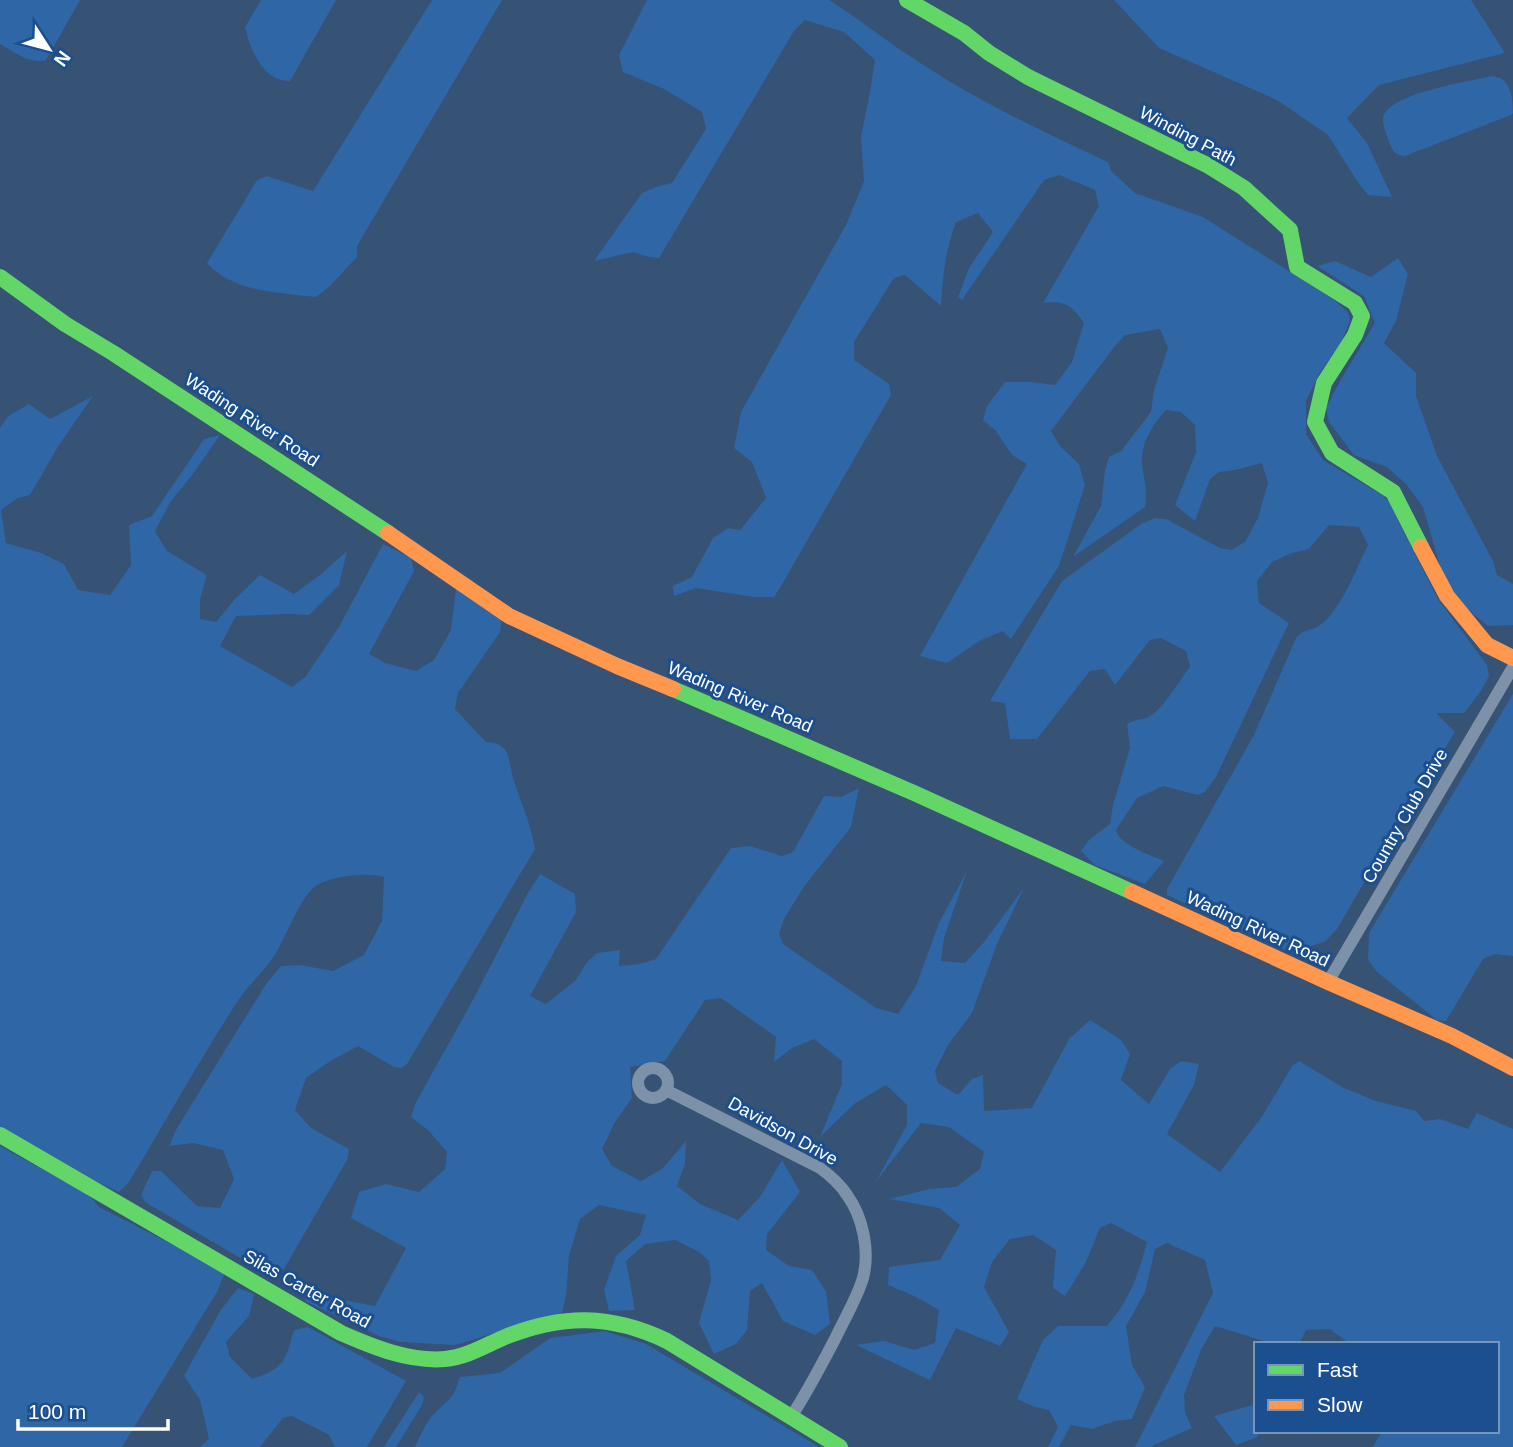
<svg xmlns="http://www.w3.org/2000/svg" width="1513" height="1447" viewBox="0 0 1513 1447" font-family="Arial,sans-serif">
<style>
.green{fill:#2f66a5}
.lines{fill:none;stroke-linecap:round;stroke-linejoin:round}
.street{stroke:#7d92a8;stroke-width:12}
.fast{stroke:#63d668;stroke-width:16}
.slow{stroke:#ff974d;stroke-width:16}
.labels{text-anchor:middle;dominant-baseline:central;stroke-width:6;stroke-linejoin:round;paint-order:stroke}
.street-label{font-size:18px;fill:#fff;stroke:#1b4f8f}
</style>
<rect width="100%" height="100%" fill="#365274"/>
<path class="green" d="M0 0H80L46 60C30 65 13 51 0 44Z
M261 0H336L290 81C263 82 250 49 245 27Z
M432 0H502L357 246V257L329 287 316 297C282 293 231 292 207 263L257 180 267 176 313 191Z
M647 0H829C861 20 890 44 922 64 981 103 1045 132 1108 162L1111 171 1135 193 1203 217 1333 299 1348 312 1350 320 1342 341 1319 374 1306 401V434L1323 460 1382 495 1392 504 1398 521 1438 599 1487 665 1489 676 1481 691 1464 713H1436L1455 732 1394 831 1337 929 1326 941 1292 953 1167 895V889L1254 735 1296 638C1303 629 1311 631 1320 625 1340 612 1357 567 1368 545L1359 527 1329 525 1309 549 1292 553 1272 562 1257 581 1259 603 1289 623 1216 777 1205 792 1198 795 1163 786 1137 798 1116 830C1120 845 1150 855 1164 861L1145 884 1095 865 1081 851 1089 840 1110 824 1113 805 1130 748 1127 724C1134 719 1142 720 1149 717 1161 711 1182 678 1190 666L1186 651 1161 638 1150 640 1115 685 1105 669 1090 671 1037 739H1010L1005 703 990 701 1062 581 1141 524 1155 518 1166 519 1220 548 1231 550 1245 542 1258 518 1268 483 1262 463 1235 470 1219 472 1210 479 1195 521 1175 505 1196 452 1195 425 1181 412 1166 410C1154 423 1144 438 1142 456 1141 474 1149 487 1145 507L1073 557 1101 506 1105 470 1109 457 1121 451 1151 412 1154 390 1168 348 1160 329 1125 335 1115 346 1051 431 1060 446 1079 464 1085 485 1059 566 1011 639 1003 631 979 641 947 663 920 656 1027 464 1012 455 996 431 983 420 987 406 1005 382H1031L1055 385 1072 362 1084 323C1072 305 1064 300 1043 303L1099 206 1095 190 1059 175 1044 180 962 300 958 297 969 268 993 232 978 213 956 222C945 252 943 275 941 306L905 275 894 278 854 342V360L889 384 891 395 781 586 774 597H754L696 588 674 596 673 586 692 577 713 538 728 528 740 530 766 498 752 462 734 448 741 412 846 225 864 181 861 137 870 92 875 60 844 32 805 20 794 31 659 258 649 257 633 252 594 261 642 193 659 186 672 183 706 129 702 112 664 89 623 72 619 55Z
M1114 0H1471L1505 53 1379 85 1347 118 1367 143 1392 197 1368 195 1359 184 1328 135 1277 100 1159 48Z
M1491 76C1494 77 1500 77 1502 79 1512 86 1513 103 1513 113L1511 115 1405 156C1393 155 1392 149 1388 139 1386 132 1382 125 1383 118 1388 93 1468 82 1491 76Z
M1398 258 1408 274 1396 321 1384 343 1416 373V396L1437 456 1493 561 1497 575 1513 584V625L1488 626 1465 607 1443 576 1423 507 1406 484 1387 467 1354 455 1329 422 1326 408 1340 381 1375 323 1364 296 1317 266 1335 261 1371 277Z
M93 396 59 445 30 495 18 498 1 510 6 543 41 553 64 564 78 590 110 595 131 565 129 525 152 516 204 439 220 435 193 474 171 501 155 531 167 551 207 575 200 599V619L216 622 235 599 260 575 294 594 320 575 347 551 339 585 309 615 289 614 236 616 220 646 292 687 306 676 339 627 383 544 411 558 414 571 369 654 385 663 416 671 434 660 451 630 456 589 502 618 500 632 458 693 455 709 486 742C494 742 501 744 506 751 510 759 511 770 513 778 521 802 531 825 535 849L407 1064 402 1068 394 1067 358 1046 329 1062 306 1078 295 1110 311 1128 349 1149 347 1160 284 1269 266 1273 145 1202 141 1195 152 1171H161L197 1206 220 1208 234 1179 223 1150 193 1143 169 1146 177 1128 266 984 281 966 300 965 333 971 364 955 382 921 384 877C367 872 333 876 317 885 301 895 287 935 276 953 266 970 250 983 239 999 200 1059 166 1121 129 1182L119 1192 97 1182 0 1127V428L8 416 29 404 50 419Z
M1513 694V956L1495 954 1483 959 1446 1021 1437 1020 1377 972 1368 960 1369 933Z
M859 788 851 827 803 888 784 919 779 934 783 944 876 1008 898 1014 916 986 939 923 967 871 944 938 941 961 965 963 984 942 1024 888 997 944 972 1013 948 1045 935 1071 938 1083 958 1095 972 1079 983 1075 984 1111 1032 1108 1069 1039 1090 1020 1121 1040 1130 1054 1121 1080 1149 1104 1170 1069 1181 1061 1199 1064 1194 1085 1167 1134 1220 1172 1263 1115 1292 1066 1299 1061 1344 1088 1376 1101 1416 1111 1424 1121 1440 1119 1468 1129 1477 1113 1513 1129V1447H1373L1382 1431H1497V1344H1350L1330 1329 1306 1330 1299 1344H1267V1342L1215 1326 1201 1350 1184 1395 1185 1412 1192 1428 1154 1445 1152 1447H1135L1213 1293 1205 1260 1167 1243 1155 1249 1145 1292 1126 1326 1132 1365 1145 1387 1132 1419 1115 1421 1092 1429 1071 1425 1059 1447H1048L1058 1427 1049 1410 1035 1407 1017 1399 1043 1340 1058 1326H1107C1131 1297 1137 1278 1147 1242L1111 1223 1100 1228 1085 1264 1065 1296 1053 1288 1056 1250 1033 1235 1010 1239 992 1262 984 1287 1009 1332 1000 1346 956 1328 930 1380 856 1345 884 1341 914 1350 935 1343 939 1310 914 1296 888 1285 889 1267 940 1260 960 1225 939 1208 890 1199 929 1189 956 1187 980 1169 984 1152 949 1127 921 1123 875 1183 907 1125V1105L886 1085 854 1104 820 1137 842 1084V1061L814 1039 792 1048 774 1062 776 1037 721 998 705 1000 665 1061 630 1067 632 1098 615 1122 602 1149 612 1166 641 1181 662 1169 686 1141 685 1164 677 1186 700 1204 738 1220 760 1197 782 1160 800 1192 767 1234 766 1250 789 1266 812 1270 826 1291 830 1324 815 1335 783 1321 762 1283 750 1291 747 1330 736 1344 714 1354 699 1323 711 1280 709 1261 699 1252 675 1240 645 1244 626 1261 635 1310 609 1311 604 1290 616 1256 640 1235 646 1215 599 1205 580 1219 569 1256 566 1296 562 1313 455 1345 401 1342 379 1336 305 1301 307 1293 375 1306 406 1248 351 1218 359 1192 386 1184 419 1192 445 1169 447 1152 428 1130 411 1117 415 1104 474 998 528 893 540 874 575 894 576 912 530 996 546 1004 576 980 587 962 597 953 620 950 619 966 640 964 656 959 731 848 750 846 782 856 793 852 824 796 841 797Z
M0 1146 88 1194 99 1207 219 1268 224 1275 217 1292 122 1447H0Z
M238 1288 254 1294 249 1316 226 1342 230 1357 252 1379C284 1369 285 1361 294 1330L308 1327 406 1381 367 1447H335L329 1435 292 1416 283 1418 260 1447H200L209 1439 200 1400 184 1376 220 1311Z
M605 1331 646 1344 819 1447H415C420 1437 426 1421 435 1413 451 1397 453 1399 460 1377L500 1373 550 1338Z
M419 1392 424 1397 422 1405 396 1447H384Z
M1256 1404V1431H1261L1257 1437 1236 1445 1214 1416Z"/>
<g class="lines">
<path class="street" d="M1328 982 1513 667
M638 1083a15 15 0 1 1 30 0a15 15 0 1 1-30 0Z
M666 1090 820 1168C831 1176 840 1184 847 1195 863 1217 870 1251 863 1278 857 1298 845 1318 836 1337 822 1364 808 1391 791 1417"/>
<path class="fast" d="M907 0 964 33 989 53 1028 77 1207 165 1244 188 1290 230 1297 267 1355 303 1362 316 1355 335 1324 383 1315 422 1332 453 1393 492 1421 547
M0 277 65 324 113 353 388 533
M673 689 914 793 1132 892
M0 1135 341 1333C373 1347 409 1362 445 1359 467 1357 486 1345 505 1337 563 1314 611 1314 667 1341L840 1447"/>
<path class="slow" d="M388 533 509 616 617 666 673 689
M1421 547 1447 596 1487 645 1513 658
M1132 892 1328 982 1452 1036 1513 1068"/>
</g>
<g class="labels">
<g class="street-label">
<text transform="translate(1188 136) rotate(28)">Winding Path</text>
<text transform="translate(252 420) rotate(33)">Wading River Road</text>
<text transform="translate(740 697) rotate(23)">Wading River Road</text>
<text transform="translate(1405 816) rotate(-60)">Country Club Drive</text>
<text transform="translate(1258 929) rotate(25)">Wading River Road</text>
<text transform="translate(783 1131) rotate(29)">Davidson Drive</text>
<text transform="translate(307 1289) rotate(29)">Silas Carter Road</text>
</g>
</g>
<rect x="1254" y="1342" width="245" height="91" fill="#1b4f8f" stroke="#7695bc" stroke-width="2"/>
<rect x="1268" y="1365" width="35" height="10" fill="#63d668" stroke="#7695bc" stroke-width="2"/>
<text x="1317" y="1377" font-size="21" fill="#ffffff">Fast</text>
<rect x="1268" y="1400" width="35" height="10" fill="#ff974d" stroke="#7695bc" stroke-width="2"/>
<text x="1317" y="1412" font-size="21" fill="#ffffff">Slow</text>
<g transform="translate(49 49) rotate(126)" stroke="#1b4f8f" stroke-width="5" paint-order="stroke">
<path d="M0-5L12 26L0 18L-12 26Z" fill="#ffffff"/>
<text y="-10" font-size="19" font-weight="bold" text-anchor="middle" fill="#ffffff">N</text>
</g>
<path d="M18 1419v10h150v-10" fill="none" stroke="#ffffff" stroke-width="3.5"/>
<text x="28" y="1419" font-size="21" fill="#ffffff" stroke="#1b4f8f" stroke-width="5" paint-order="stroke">100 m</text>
</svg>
